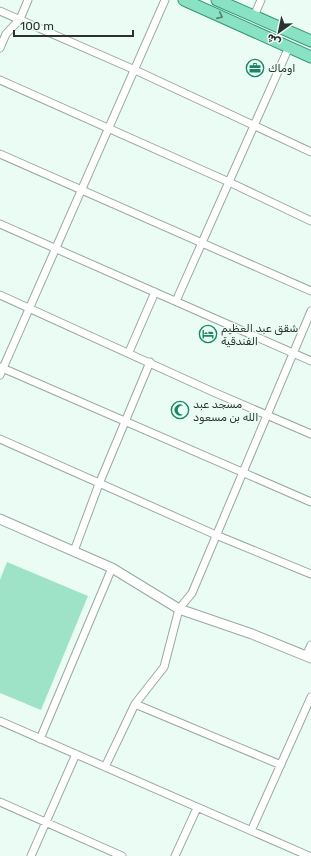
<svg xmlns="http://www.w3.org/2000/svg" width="311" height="856" viewBox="0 0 311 856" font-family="Rubik,'Noto Sans Arabic',sans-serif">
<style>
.green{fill:#9ee3c7}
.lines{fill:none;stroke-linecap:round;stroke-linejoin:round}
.minor-casing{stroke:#98a9a1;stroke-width:9}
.tertiary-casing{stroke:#98a9a1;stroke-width:11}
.primary-casing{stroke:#369777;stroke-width:13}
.minor{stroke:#fff;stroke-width:7}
.tertiary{stroke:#fff;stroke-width:9}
.primary{stroke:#8ae2c5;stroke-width:11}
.oneway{stroke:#558172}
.labels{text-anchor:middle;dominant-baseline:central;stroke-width:3;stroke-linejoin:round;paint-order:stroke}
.poi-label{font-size:11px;fill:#2a312e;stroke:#ebfcf4;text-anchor:start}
</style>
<rect width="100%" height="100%" fill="#ebfcf4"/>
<path class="green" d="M7 562 88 596 41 710 0 693V580Z"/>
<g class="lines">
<defs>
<path id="minor" d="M0 11 135 70 311 152
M254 16 261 0
M0 48 6 34 20 19 28 0
M0 80 229 182 311 221
M0 154 311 291
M0 224 311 361
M0 295 211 391 311 434
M176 301 289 47
M129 352 155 292
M0 367 311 502
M0 375 165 0
M0 439 216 535 311 574
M74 551 99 484 150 362
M306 656 311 645
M135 704 281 765
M0 721 309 856
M40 739 112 568
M105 767 135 704 164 667 179 609 192 593 311 311
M0 802 122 856
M251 831 311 697
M31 856 76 754
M175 856 197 808"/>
<path id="tertiary" d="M0 519 112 568 179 609 252 634 311 658"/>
<path id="primary" d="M184 0 311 57
M217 0 311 41"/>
</defs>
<use href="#minor" class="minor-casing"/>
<use href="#tertiary" class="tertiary-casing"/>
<use href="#primary" class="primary-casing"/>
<use href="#minor" class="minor"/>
<use href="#tertiary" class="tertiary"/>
<use href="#primary" class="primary"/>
</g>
<defs><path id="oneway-chevron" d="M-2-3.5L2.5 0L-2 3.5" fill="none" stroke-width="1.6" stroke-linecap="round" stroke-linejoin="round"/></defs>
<use class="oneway" href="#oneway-chevron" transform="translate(220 16) rotate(24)"/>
<defs>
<symbol id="office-ring" viewBox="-11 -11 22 22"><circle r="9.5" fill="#ebfcf4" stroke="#168665" stroke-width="1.5"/><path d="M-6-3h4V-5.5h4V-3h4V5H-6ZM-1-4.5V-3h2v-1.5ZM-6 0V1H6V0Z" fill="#168665"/></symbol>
<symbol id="hotel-ring" viewBox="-11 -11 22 22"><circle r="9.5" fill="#ebfcf4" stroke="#168665" stroke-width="1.5"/><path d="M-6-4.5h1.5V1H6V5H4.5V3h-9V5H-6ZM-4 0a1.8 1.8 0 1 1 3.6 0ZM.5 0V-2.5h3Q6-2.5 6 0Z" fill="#168665"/></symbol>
<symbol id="mosque-ring" viewBox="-11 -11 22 22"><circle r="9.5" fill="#ebfcf4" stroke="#168665" stroke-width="1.5"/><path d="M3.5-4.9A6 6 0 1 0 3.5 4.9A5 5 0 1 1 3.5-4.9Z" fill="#168665"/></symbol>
</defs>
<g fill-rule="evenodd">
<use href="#office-ring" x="245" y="58" width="20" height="20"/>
<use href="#hotel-ring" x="198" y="324" width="20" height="20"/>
<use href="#mosque-ring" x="170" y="400" width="20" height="20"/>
</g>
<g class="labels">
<g class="poi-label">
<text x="268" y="68">اوماك</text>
<text x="221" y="328">شقق عبد العظيم<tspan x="221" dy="13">الفندقية</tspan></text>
<text x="193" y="404">مسجد عبد<tspan x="193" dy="13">الله بن مسعود</tspan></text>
</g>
</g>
<g transform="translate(279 32) rotate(213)" stroke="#ebfcf4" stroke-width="3" paint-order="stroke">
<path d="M0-3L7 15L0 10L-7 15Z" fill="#2a312e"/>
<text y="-6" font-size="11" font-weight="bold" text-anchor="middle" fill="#2a312e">ش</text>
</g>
<path d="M14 30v6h119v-6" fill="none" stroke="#2a312e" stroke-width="2"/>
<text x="20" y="30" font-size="12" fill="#2a312e" stroke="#ebfcf4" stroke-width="3" paint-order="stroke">100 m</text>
</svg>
